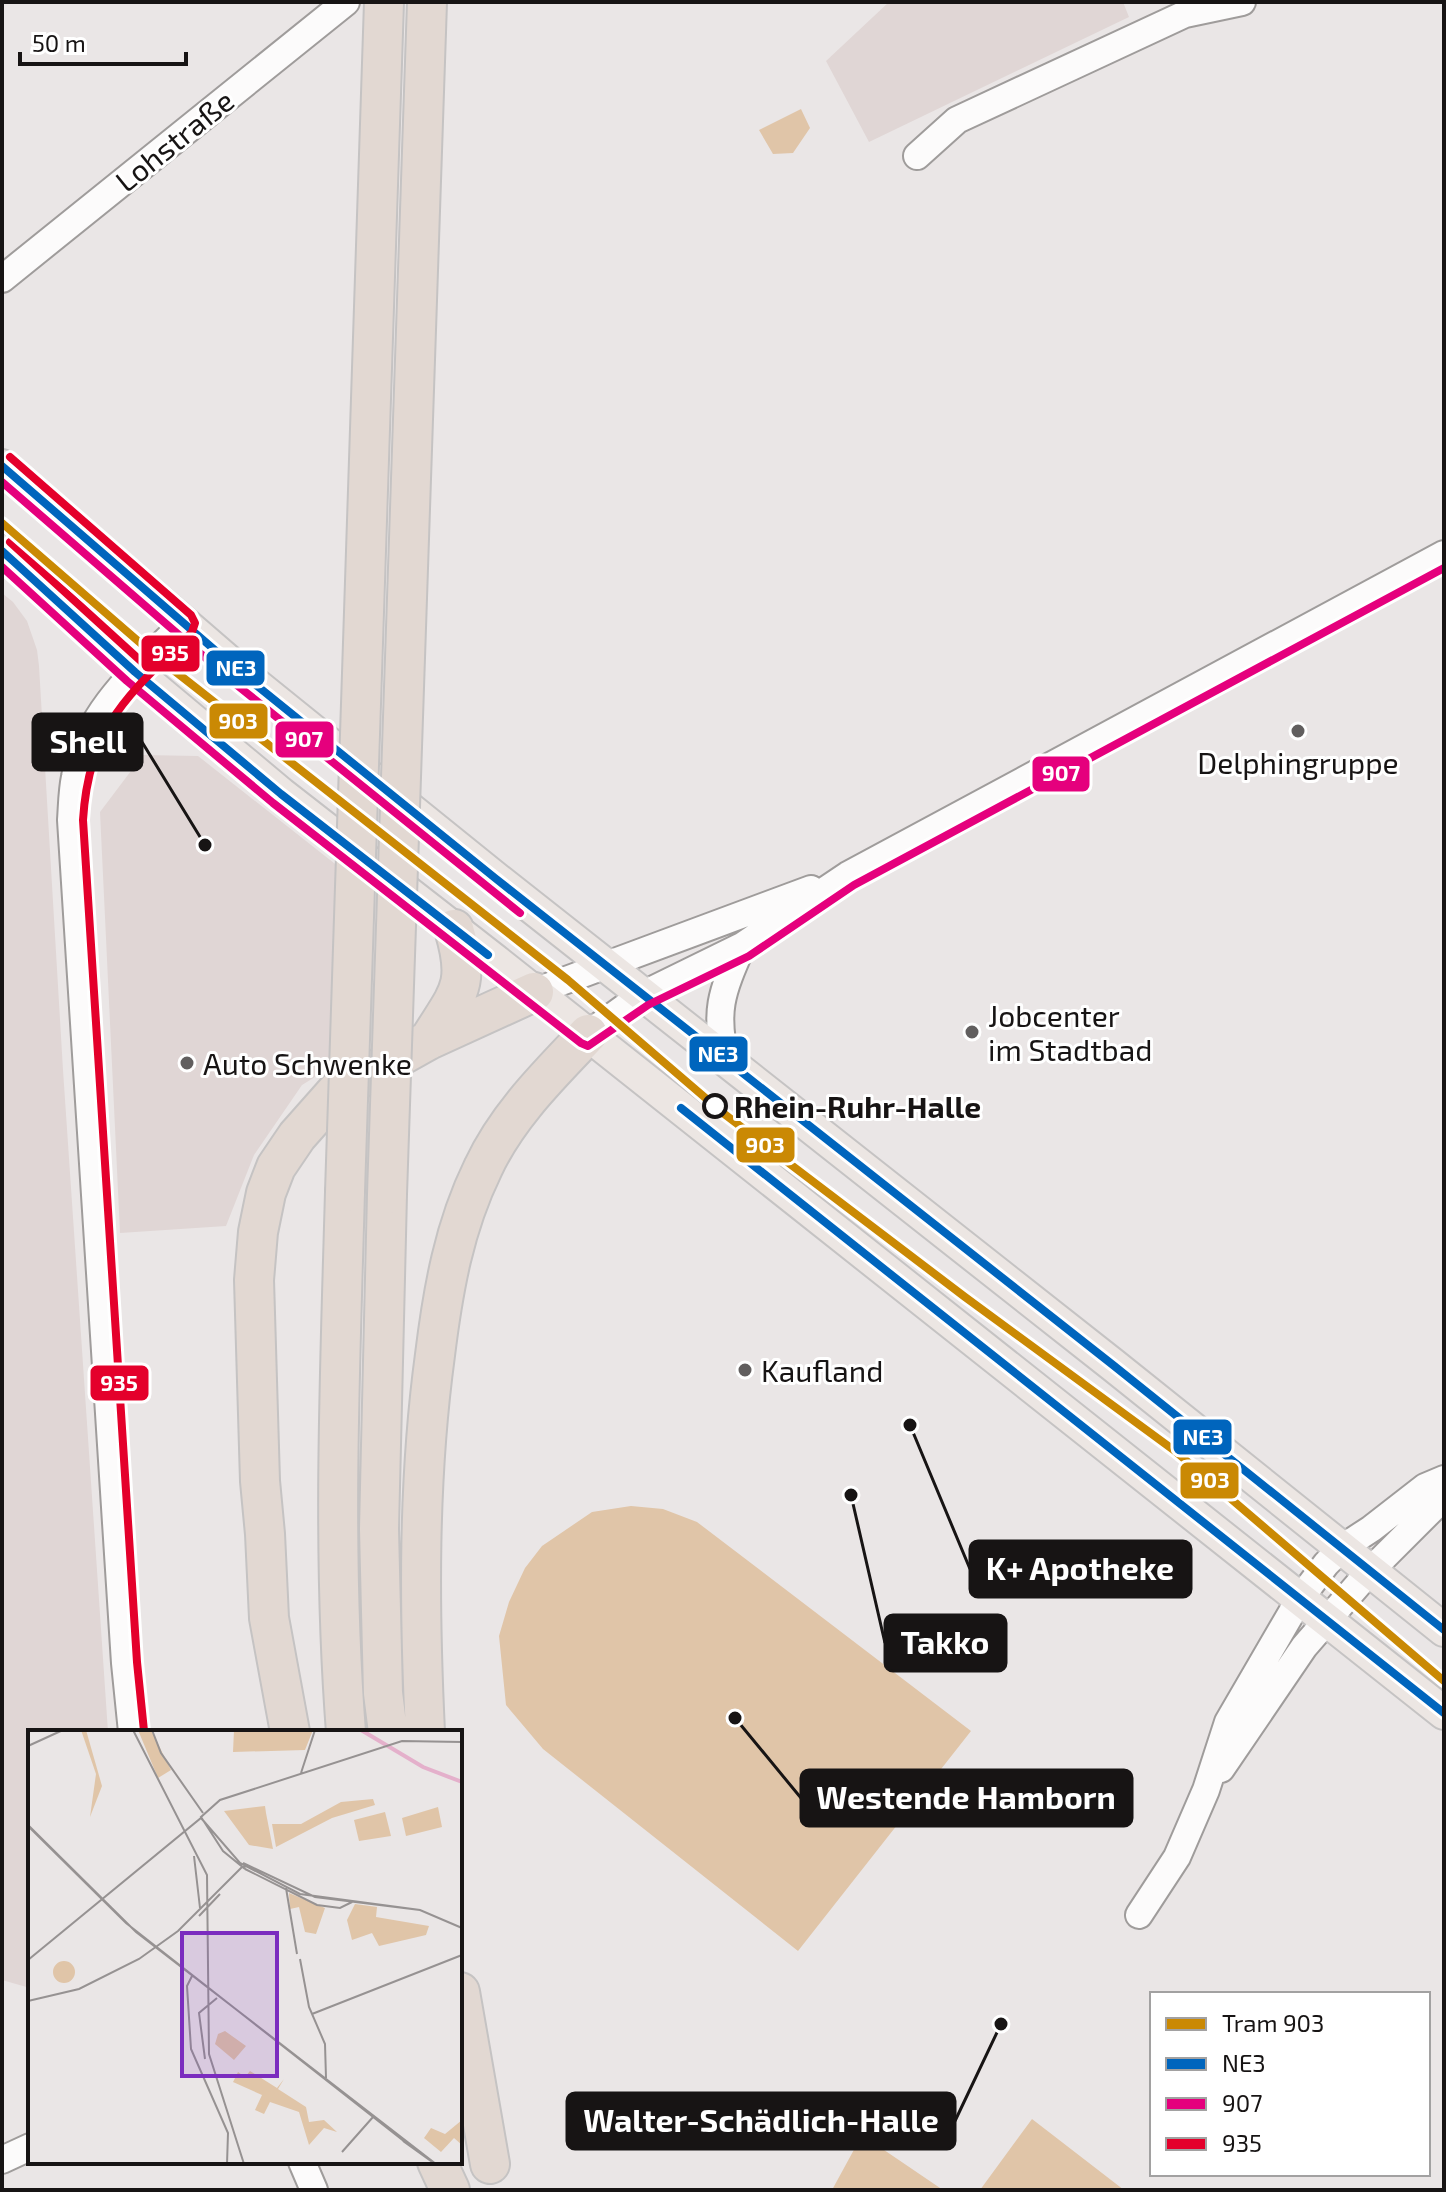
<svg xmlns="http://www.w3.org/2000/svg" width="1446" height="2192" viewBox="0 0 1446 2192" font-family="'Exo 2',sans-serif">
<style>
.built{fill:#e0d6d5}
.green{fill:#e0c5a8}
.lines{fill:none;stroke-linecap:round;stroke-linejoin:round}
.minor-casing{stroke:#9f9c9b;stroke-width:30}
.major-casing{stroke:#c5c3c3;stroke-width:36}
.highway-casing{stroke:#c5c3c3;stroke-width:42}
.minor{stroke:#fcfbfb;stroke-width:26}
.major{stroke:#ece6e3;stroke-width:32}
.highway{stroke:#e2d8d2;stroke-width:38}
.highway-bridge-casing{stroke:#c5c3c3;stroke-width:42;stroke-linecap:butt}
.highway-bridge{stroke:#e2d8d2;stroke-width:38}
.bus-1-casing{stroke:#fff;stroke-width:14}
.bus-2-casing{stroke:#fff;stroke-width:14}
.bus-3-casing{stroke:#fff;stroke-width:14}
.bus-1{stroke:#0065bd;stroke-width:8}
.bus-2{stroke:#e5007d;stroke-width:8}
.bus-3{stroke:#e4002b;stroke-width:8}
.tram-1-casing{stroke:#fff;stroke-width:14}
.tram-1{stroke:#ca8904;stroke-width:8}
.poi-dot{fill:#615e5e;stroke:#fff;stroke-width:3}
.stop-dot{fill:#fff;stroke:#171414;stroke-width:4}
.labels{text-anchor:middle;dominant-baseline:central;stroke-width:6;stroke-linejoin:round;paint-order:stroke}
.street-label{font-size:30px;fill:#171414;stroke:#fff}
.poi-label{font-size:30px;fill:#171414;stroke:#fff;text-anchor:start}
.stop-label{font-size:30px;font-weight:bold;fill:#171414;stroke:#fff;text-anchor:start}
.inset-river{fill:none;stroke:#e4b0cb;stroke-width:4}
.inset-road{fill:none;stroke:#969292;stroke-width:2}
.view{fill:#7b2cbf;fill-opacity:0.15;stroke:#7b2cbf;stroke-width:4}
.inset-edge{fill:none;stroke:#171414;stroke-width:4}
.leader{fill:none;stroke:#171414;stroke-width:3}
.callout-dot{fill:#171414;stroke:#fff;stroke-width:3}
.callout{fill:#171414;stroke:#171414;stroke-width:3}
.callout-label{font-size:32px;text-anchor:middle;font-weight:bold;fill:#fff}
.line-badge{stroke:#fff;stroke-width:3}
.badge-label{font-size:22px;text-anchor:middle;font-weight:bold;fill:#fff}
</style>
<rect width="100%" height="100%" fill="#eae6e6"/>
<path class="built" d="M889 2H1123L1129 17 869 142 826 61Z
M2 593 13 602 27 621 37 650 39 666 63 1070 108 1732H30V1988L2 1980Z
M143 755 198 756 372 893 362 1048 302 1085 254 1155 226 1226 120 1233 100 812Z"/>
<path class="green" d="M801 109 810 128 793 153 773 154 759 130Z
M631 1506 663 1509 697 1522 971 1731 798 1951 543 1749 506 1705 499 1636 509 1602 525 1568 542 1546 592 1512Z
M1032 2119 1124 2190H980Z
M862 2135 943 2190H832Z"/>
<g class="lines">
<defs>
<path id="minor" d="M917 156 957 120 1185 14 1242 2
M2 279 346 2
M534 992 811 889
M588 1034 642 995 742 946 848 875 1444 554
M726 1062C714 1012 721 993 742 946
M132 1732 125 1663 71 820C72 806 72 791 75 777 86 711 139 668 183 624
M1221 1769 1304 1647 1369 1572 1444 1497
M1139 1915 1177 1857 1206 1790 1228 1722 1299 1600 1326 1564 1342 1548 1371 1529 1425 1487 1444 1479
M2 2160 30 2147
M302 2162 314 2190"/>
<path id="major" d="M2 466 246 677 495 878 1113 1365 1444 1630
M2 551 135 672 281 794 494 960 1444 1713"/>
<path id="highway" d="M429 1040C458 993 471 986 454 929
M345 1192C340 1372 332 1552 346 1732
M387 1194 379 1529 383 1693 388 1732
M290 1732 269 1618 265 1534 260 1481 254 1280 258 1232 266 1193 276 1167 297 1136 336 1092 429 1040 534 992
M425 1732C419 1606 418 1480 435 1355 443 1290 454 1227 483 1168 507 1116 549 1075 588 1034
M460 1992 490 2164
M437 2162 450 2190"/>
</defs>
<use href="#minor" class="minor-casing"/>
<use href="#major" class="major-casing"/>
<use href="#highway" class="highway-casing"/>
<use href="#minor" class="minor"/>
<use href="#major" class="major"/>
<use href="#highway" class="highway"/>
<defs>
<path id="highway-bridge" d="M345 1192 384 2
M387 1194 427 2"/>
</defs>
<use href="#highway-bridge" class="highway-bridge-casing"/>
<use href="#highway-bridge" class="highway-bridge"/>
<defs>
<path id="bus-1" d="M2 466 246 677 495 878 1113 1365 1444 1630
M2 551 135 672 281 794 488 955
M681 1108 1444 1713"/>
<path id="bus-2" d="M2 482 238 686 520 913
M2 567 127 681 273 803 581 1043 588 1046 648 1005 749 956 854 885 1444 568"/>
<path id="bus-3" d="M10 457 191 615 195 623 192 632C129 695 89 724 83 820L137 1662 144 1731
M10 542 143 663"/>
</defs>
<use href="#bus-1" class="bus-1-casing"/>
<use href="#bus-2" class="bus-2-casing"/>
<use href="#bus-3" class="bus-3-casing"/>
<use href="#bus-1" class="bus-1"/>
<use href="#bus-2" class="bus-2"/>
<use href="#bus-3" class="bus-3"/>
<defs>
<path id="tram-1" d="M2 523 153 654 568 980 723 1113 965 1297 1175 1451 1444 1681"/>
</defs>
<use href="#tram-1" class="tram-1-casing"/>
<use href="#tram-1" class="tram-1"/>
</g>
<g class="poi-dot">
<circle cx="1298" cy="731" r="8"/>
<circle cx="972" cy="1032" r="8"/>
<circle cx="187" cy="1063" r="8"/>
<circle cx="745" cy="1370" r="8"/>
</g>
<circle class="stop-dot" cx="715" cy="1106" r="11"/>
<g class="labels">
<g class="street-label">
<text transform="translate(174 140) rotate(-39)">Lohstraße</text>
</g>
<g class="poi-label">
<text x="1298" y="762" text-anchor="middle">Delphingruppe</text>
<text x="988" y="1015">Jobcenter<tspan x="988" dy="34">im Stadtbad</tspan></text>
<text x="203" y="1063">Auto Schwenke</text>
<text x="761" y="1370">Kaufland</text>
</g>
<g class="stop-label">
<text x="734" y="1106">Rhein-Ruhr-Halle</text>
</g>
</g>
<g transform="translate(28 1730)">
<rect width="434" height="434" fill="#eae6e6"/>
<path d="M53 0H58L74 56 62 87 68 44ZM110 0H123L143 40 130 48ZM206 0H285L277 20 205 22ZM345 69 347 75 304 88 248 117 244 94H273L313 72ZM237 76 238 83 245 119 221 115 196 81ZM410 77 414 97 378 106 374 88ZM357 82 363 106 331 111 326 90ZM261 163 297 178 288 204 277 202 271 177 262 179ZM327 174 349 177 348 187 401 196 398 205 351 216 344 203 324 210 319 190ZM25 242a11 11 0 1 1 22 0a11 11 0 1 1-22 0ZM197 301 218 316 206 330 187 314 190 304ZM222 341 249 358 256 349 250 359 278 377 281 392 296 390 309 402 296 398 281 415 271 382 242 372 236 384 227 380 234 365 205 352 210 342 217 347ZM434 390V415L426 408 413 422 396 408 403 398 417 404Z" fill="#e0c5a8"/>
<path class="inset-river" d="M333 0 395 37 434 52"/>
<path class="inset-road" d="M105 0 179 145 181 324 216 434M124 0 133 23 175 83M0 16 35 0M273 43 287 0M0 95 108 202 408 434M0 96 98 193 377 412M166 126 172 178M215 133 287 167 392 180 434 198M217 139 289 175 312 178 324 172M217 139 195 121 173 87 192 70 374 11 434 12M258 158 269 224M171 186 192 164M272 229 281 277 297 314 298 348M0 230 173 88 212 133 272 164 392 180 434 198M164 246 159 256 163 319 200 403 199 434M0 271 51 259 111 229 150 201 214 137 222 136M284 284 434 225M177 329 171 283 189 268M375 411 407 434M314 422 345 387"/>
<path class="view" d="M154 203H249V346H154Z"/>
<rect width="434" height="434" class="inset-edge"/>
</g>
<path class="leader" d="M205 845L142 742M910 1425L970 1569M851 1495L885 1643M735 1718L801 1798M1001 2024L955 2121"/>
<g class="callout-dot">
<circle cx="205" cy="845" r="8"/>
<circle cx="910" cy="1425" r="8"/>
<circle cx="851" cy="1495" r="8"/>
<circle cx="735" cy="1718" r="8"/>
<circle cx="1001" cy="2024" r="8"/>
</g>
<g class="callout">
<rect x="33" y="714" width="109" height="56" rx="8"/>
<rect x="970" y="1541" width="221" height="56" rx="8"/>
<rect x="885" y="1615" width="121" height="56" rx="8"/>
<rect x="801" y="1770" width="331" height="56" rx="8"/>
<rect x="567" y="2093" width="388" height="56" rx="8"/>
</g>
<g class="callout-label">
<text x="88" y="753">Shell</text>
<text x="1080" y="1580">K+ Apotheke</text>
<text x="945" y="1654">Takko</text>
<text x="966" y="1809">Westende Hamborn</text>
<text x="761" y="2132">Walter-Schädlich-Halle</text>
</g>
<g class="line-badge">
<rect x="140" y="634" width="61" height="39" rx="8" fill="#e4002b"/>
<rect x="205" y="649" width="61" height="38" rx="8" fill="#0065bd"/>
<rect x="208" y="702" width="61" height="38" rx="8" fill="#ca8904"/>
<rect x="274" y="720" width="61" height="39" rx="8" fill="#e5007d"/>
<rect x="1031" y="755" width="60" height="38" rx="8" fill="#e5007d"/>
<rect x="688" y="1035" width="61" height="38" rx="8" fill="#0065bd"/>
<rect x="735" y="1126" width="61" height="38" rx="8" fill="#ca8904"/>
<rect x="89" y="1364" width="61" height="38" rx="8" fill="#e4002b"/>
<rect x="1172" y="1418" width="61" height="38" rx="8" fill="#0065bd"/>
<rect x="1179" y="1461" width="61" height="39" rx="8" fill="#ca8904"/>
</g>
<g class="badge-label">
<text x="170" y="661">935</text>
<text x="236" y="676">NE3</text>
<text x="238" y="729">903</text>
<text x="304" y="747">907</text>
<text x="1061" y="781">907</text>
<text x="718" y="1062">NE3</text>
<text x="765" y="1153">903</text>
<text x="119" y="1391">935</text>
<text x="1203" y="1445">NE3</text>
<text x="1210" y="1488">903</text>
</g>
<rect width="1446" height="2192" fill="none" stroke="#171414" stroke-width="8"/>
<rect x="1150" y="1992" width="280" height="184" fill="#ffffff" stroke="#a2a1a1" stroke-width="2"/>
<rect x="1166" y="2018" width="40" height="12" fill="#ca8904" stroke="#a2a1a1" stroke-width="2"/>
<text x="1222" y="2032" font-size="24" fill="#171414">Tram 903</text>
<rect x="1166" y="2058" width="40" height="12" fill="#0065bd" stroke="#a2a1a1" stroke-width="2"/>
<text x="1222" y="2072" font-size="24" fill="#171414">NE3</text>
<rect x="1166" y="2098" width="40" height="12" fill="#e5007d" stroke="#a2a1a1" stroke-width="2"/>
<text x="1222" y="2112" font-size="24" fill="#171414">907</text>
<rect x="1166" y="2138" width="40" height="12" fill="#e4002b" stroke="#a2a1a1" stroke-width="2"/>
<text x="1222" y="2152" font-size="24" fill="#171414">935</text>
<path d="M20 52v12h166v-12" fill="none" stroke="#171414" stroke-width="4"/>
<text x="32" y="52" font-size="24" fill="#171414" stroke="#ffffff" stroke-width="6" paint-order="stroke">50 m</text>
</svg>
